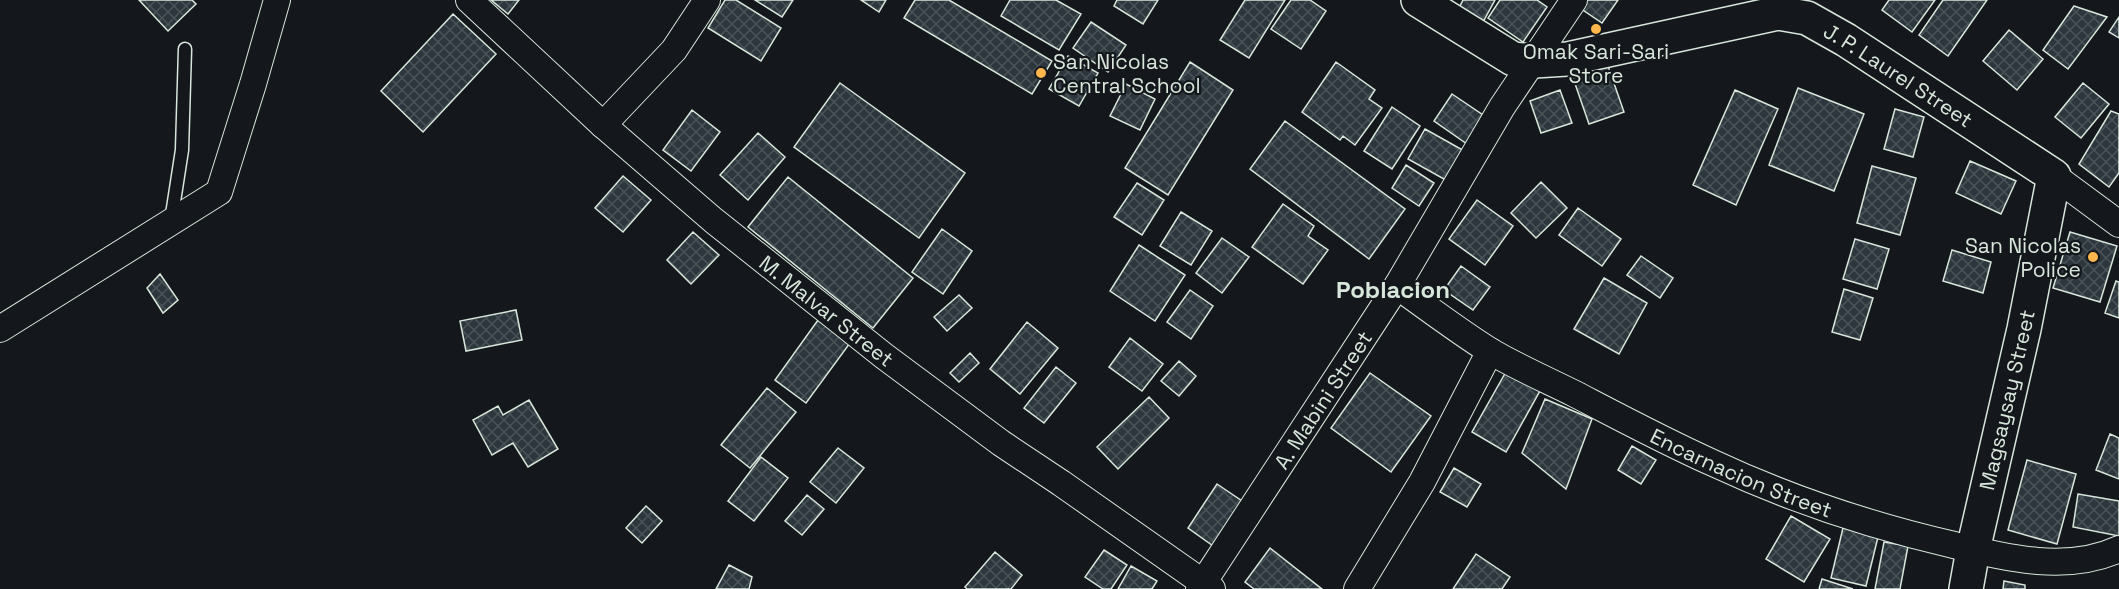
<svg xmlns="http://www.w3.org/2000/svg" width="2119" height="589" viewBox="0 0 2119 589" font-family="'Space Grotesk',sans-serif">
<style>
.building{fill:url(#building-cross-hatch);stroke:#d8e6dc;stroke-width:1.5}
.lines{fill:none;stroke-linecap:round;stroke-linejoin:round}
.lane-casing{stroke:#d8e6dc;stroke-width:15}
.street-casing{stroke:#d8e6dc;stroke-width:28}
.secondary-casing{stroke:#d8e6dc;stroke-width:36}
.lane{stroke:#14181c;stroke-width:12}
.street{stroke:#14181c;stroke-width:26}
.secondary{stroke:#14181c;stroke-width:33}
.poi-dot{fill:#ffb74d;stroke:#14181c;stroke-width:2}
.labels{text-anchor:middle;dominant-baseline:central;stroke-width:4.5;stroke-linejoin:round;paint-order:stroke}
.poi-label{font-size:21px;fill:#d8e6dc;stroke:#14181c}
.street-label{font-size:21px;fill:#d8e6dc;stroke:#14181c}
.quarter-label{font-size:24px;font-weight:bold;fill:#d8e6dc;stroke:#14181c}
</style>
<defs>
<pattern id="building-cross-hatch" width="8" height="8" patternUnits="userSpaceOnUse" patternTransform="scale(1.5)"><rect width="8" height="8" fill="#2c363c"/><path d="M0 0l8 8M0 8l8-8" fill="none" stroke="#4a5358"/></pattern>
</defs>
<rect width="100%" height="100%" fill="#14181c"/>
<path class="building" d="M139 0H192L196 4 168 31Z
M491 0H519L508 14Z
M725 0H736L781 28 761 61 708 28Z
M755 0H793L782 17Z
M861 0H886L879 12Z
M915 0H949L1052 61 1032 94 904 18Z
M1010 0H1056L1081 14 1059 50 1001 16Z
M1117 0H1158L1143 24 1114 6Z
M1245 0H1285L1249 58 1220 40Z
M1291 0H1310L1326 11 1301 49 1271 29Z
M1463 0H1495L1483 22 1459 8Z
M1500 0H1537L1547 7 1523 42 1488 18Z
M1586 0H1618L1602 23 1580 8Z
M1889 0H1935L1912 32 1882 10Z
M1943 0H1987L1948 56 1919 35Z
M2074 6 2107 17 2068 69 2043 50Z
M453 14 496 54 423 132 381 91Z
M2119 17V38L2109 32Z
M1091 22 1126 45 1108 72 1073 48Z
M2009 30 2043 59 2017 90 1983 61Z
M1068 56 1098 73 1079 106 1049 89Z
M1190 62 1233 90 1168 195 1125 168Z
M1336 62 1375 90 1369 99 1382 108 1355 145 1343 136 1340 140 1302 112Z
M1607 63 1624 112 1589 124 1572 75Z
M840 83 965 173 919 238 794 147Z
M2083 83 2109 104 2081 138 2055 117Z
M1126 84 1155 99 1140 130 1110 116Z
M1798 88 1864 114 1834 191 1769 165Z
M1560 90 1572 123 1541 133 1530 101Z
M1735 90 1778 109 1736 205 1693 185Z
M1452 94 1486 117 1467 144 1434 121Z
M1392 107 1420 126 1392 169 1364 151Z
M1895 109 1924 117 1913 157 1884 149Z
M692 110 720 132 691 171 663 150Z
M2111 111 2119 114V173L2109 187 2079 164Z
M1285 121 1405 209 1369 259 1250 169Z
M1425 129 1468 153 1451 183 1408 159Z
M758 133 785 157 748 200 720 175Z
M1970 161 2016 181 2001 214 1956 193Z
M1406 165 1434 183 1419 206 1392 188Z
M1872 166 1916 178 1900 235 1857 223Z
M623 176 651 200 623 232 595 208Z
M788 177 913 278 873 328 748 227Z
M1541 182 1567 208 1536 238 1511 213Z
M1137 183 1164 200 1142 235 1114 217Z
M1477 200 1513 226 1485 265 1449 239Z
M1283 204 1314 226 1308 236 1328 250 1303 284 1252 247Z
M1578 208 1621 239 1602 266 1559 235Z
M1181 212 1212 231 1191 265 1160 246Z
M942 229 972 251 943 294 912 272Z
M693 232 719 255 691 284 667 260Z
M2070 232 2117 246 2100 302 2053 288Z
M1222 238 1249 257 1222 293 1196 273Z
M1855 239 1889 249 1877 289 1843 279Z
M1139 245 1185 275 1155 321 1110 291Z
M1952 250 1991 262 1983 293 1943 281Z
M1641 256 1673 278 1660 298 1627 275Z
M1461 266 1490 287 1473 310 1444 290Z
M160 274 178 300 163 313 147 288Z
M1604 278 1647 303 1619 354 1574 329Z
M2116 281 2119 282V318L2105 313Z
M1844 289 1873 298 1860 340 1832 332Z
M1190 290 1213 306 1191 339 1167 322Z
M959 295 972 308 947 331 934 317Z
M516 310 522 340 466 351 460 321Z
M818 320 850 343 806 403 775 380Z
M1027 322 1058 348 1020 394 990 369Z
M1130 338 1163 364 1142 391 1109 367Z
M970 353 979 363 959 382 950 373Z
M1179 361 1196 376 1179 396 1161 381Z
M1056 367 1076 383 1044 423 1024 408Z
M1507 370 1541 389 1506 452 1472 432Z
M1370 373 1431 416 1391 472 1331 428Z
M767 388 796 412 750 468 721 445Z
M1149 397 1169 418 1118 469 1097 447Z
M1545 399 1592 419 1566 489 1522 453Z
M529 400 558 449 528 467 513 443 492 455 473 420 498 406 503 415Z
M2110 434 2119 438V479L2096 470Z
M1632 446 1656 460 1641 484 1618 470Z
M838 448 864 468 836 503 810 482Z
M761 457 788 478 754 521 728 501Z
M2027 460 2076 474 2057 544 2008 530Z
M1454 468 1481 484 1467 507 1440 492Z
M1217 484 1245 503 1216 548 1188 528Z
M2078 494 2119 501V536L2073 527Z
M807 495 824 509 802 535 785 521Z
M646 506 662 521 642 543 626 528Z
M1791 516 1830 539 1804 582 1766 559Z
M1843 528 1878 537 1866 586 1831 578Z
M1884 542 1908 546 1900 589H1875Z
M1270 548 1322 589H1254L1245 582Z
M1104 550 1127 565 1111 589H1103L1085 577Z
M995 552 1022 575 1011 589H967L965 587Z
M1476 554 1510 577 1502 589H1453Z
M729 565 752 577 749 589H716Z
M1131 566 1157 581 1152 589H1118Z
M1822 579 1853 589H1819Z
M2004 581 2025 585V589H2003Z"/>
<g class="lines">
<defs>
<path id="lane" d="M171 221 182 150 185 49"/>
<g id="street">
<path id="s1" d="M469 0 603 125 713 220 884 356 1001 443 1061 483 1212 589"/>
<path d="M603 125 674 50 707 0"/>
<path d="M2054 176 2119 224"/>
<path id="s2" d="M1397 286C1428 308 1458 331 1490 351 1517 367 1547 380 1575 394 1621 418 1666 442 1713 463 1790 499 1872 526 1954 545 2007 558 2067 573 2119 549"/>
<path d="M0 329 219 192 253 84 277 0"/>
<path id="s3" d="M1199 589 1397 286 1502 107 1574 0"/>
<path d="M1357 589 1422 482 1490 351"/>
</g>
<g id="secondary">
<path id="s4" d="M1418 0 1513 59 1534 61 1567 59 1778 13 1807 18 1846 40 2054 176 2024 329 1973 550 1966 589"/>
</g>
</defs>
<use href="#lane" class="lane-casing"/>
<use href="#street" class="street-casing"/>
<use href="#secondary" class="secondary-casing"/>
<use href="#lane" class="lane"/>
<use href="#street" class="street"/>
<use href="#secondary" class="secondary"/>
</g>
<g class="poi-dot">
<circle cx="1596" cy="29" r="6"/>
<circle cx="1041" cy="73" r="6"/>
<circle cx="2093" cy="257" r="6"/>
</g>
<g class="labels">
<g class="poi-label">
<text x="1596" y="51">Omak Sari-Sari<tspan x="1596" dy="24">Store</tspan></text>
<text x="1053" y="61" text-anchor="start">San Nicolas<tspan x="1053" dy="24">Central School</tspan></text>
<text x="2081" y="245" text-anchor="end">San Nicolas<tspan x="2081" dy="24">Police</tspan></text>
</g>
<g class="street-label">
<text stroke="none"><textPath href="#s4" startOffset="519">J. P. Laurel Street</textPath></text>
<text stroke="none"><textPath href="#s1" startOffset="474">M. Malvar Street</textPath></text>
<text stroke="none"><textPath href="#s3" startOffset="226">A. Mabini Street</textPath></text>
<text transform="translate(2007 400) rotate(-77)">Magsaysay Street</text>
<text stroke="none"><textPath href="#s2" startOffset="393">Encarnacion Street</textPath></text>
</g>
<g class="quarter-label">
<text x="1393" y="289">Poblacion</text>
</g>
</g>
</svg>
